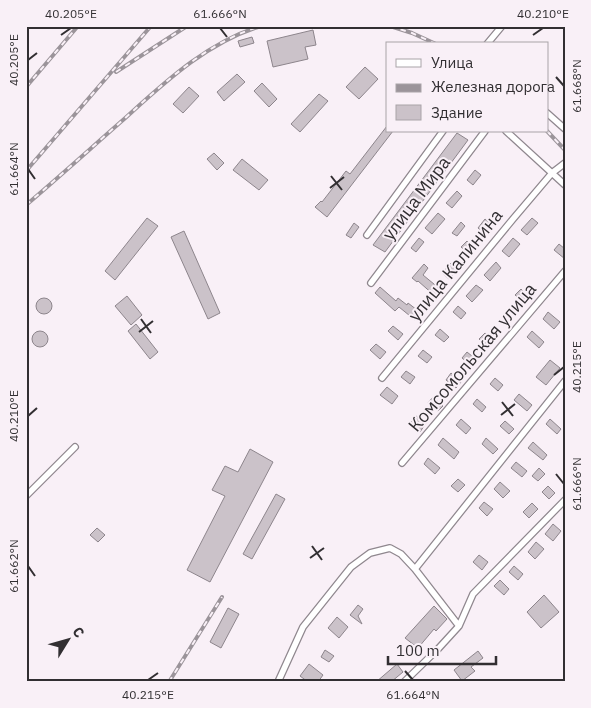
<svg xmlns="http://www.w3.org/2000/svg" width="591" height="708" viewBox="0 0 591 708" font-family="'IBM Plex Sans',sans-serif">
<style>
.building{fill:#cbc2c9;stroke:#8d858c}
.lines{fill:none;stroke-linecap:round;stroke-linejoin:round}
.minor-casing{stroke:#8f878e;stroke-width:8}
.minor{stroke:#fff;stroke-width:5.5}
.rail-casing{stroke:#9b949a;stroke-width:4}
.rail{stroke:#f9f0f7;stroke-width:2;stroke-dasharray:5.5;stroke-linecap:butt}
.ticks{fill:none;stroke:#322f32;stroke-width:2}
.labels{text-anchor:middle;dominant-baseline:central;stroke-width:4;stroke-linejoin:round;paint-order:stroke}
.street-label{font-size:18px;fill:#322f32;stroke:#f9f0f7}
.neatline{fill:none;stroke:#322f32;stroke-width:2}
.ticks-label{font-size:12px;text-anchor:middle;fill:#322f32}
</style>
<rect width="100%" height="100%" fill="#f9f0f7"/>
<path class="building" d="M313 30 316 45 305 47 308 59 273 67 267 41Z
M252 37 254 43 240 47 238 41Z
M365 67 378 79 359 99 346 87Z
M237 74 245 82 224 101 217 92Z
M262 83 277 99 269 107 254 91Z
M189 87 199 96 183 113 173 104Z
M319 94 328 101 300 132 291 124Z
M387 126V131H393L327 217 315 207 321 201 322 202 346 171 350 174Z
M457 133 468 140 385 252 373 245Z
M214 153 224 163 217 170 207 159Z
M242 159 268 180 259 190 233 170Z
M475 170 481 175 473 185 467 180Z
M457 191 462 196 452 208 446 203Z
M438 213 445 219 432 234 425 228Z
M147 218 158 226 115 280 105 271Z
M532 218 538 223 527 235 521 230Z
M485 219 492 225 485 234 478 228Z
M461 222 465 226 457 236 452 233Z
M354 223 359 227 351 238 346 235Z
M184 231 220 313 208 319 171 237Z
M419 238 424 242 416 252 411 248Z
M513 238 520 244 509 257 502 251Z
M467 241 474 248 469 254 461 247Z
M559 244 565 249V259L554 250Z
M496 262 501 268 490 281 484 275Z
M451 263 458 269 449 279 442 273Z
M424 264 428 268 423 275 440 289 435 296 418 281 417 282 412 278Z
M476 285 483 290 472 302 466 296Z
M380 287 396 301 398 298 407 305 408 303 421 313 415 320 399 307 395 311 375 293Z
M521 289 529 297 524 303 515 295Z
M127 296 142 315 131 325 115 306Z
M36 306a8 8 0 1 1 16 0a8 8 0 1 1-16 0Z
M458 306 466 313 461 319 453 312Z
M548 312 560 322 554 329 543 319Z
M136 324 158 352 150 359 128 331Z
M393 326 403 334 398 340 388 331Z
M440 329 449 337 444 342 435 335Z
M532 331 544 342 539 348 527 337Z
M32 339a8 8 0 1 1 16 0a8 8 0 1 1-16 0Z
M485 333 494 341 488 348 479 339Z
M376 344 386 352 380 359 370 350Z
M423 350 432 357 427 363 418 356Z
M467 352 478 361 473 367 462 358Z
M550 360 560 368 546 385 536 377Z
M406 371 415 377 410 384 401 377Z
M451 373 461 382 456 388 446 380Z
M495 378 503 385 498 391 490 384Z
M387 387 398 396 392 404 380 395Z
M519 394 532 405 527 411 514 400Z
M433 397 443 406 438 411 428 403Z
M477 399 486 407 482 412 473 404Z
M416 416 426 423 420 432 410 424Z
M461 419 471 428 466 434 456 425Z
M550 419 561 429 557 434 546 424Z
M505 421 514 429 509 434 500 426Z
M443 438 459 452 454 459 438 445Z
M486 438 498 449 493 454 482 444Z
M533 442 547 455 543 460 528 448Z
M250 449 273 462 210 582 187 570 225 496 212 490 225 466 238 472Z
M428 458 440 468 435 474 424 464Z
M516 462 527 471 522 477 511 468Z
M539 468 545 474 538 481 532 476Z
M458 479 465 485 458 492 451 486Z
M500 482 510 491 503 498 494 489Z
M548 486 555 493 549 499 542 492Z
M276 494 285 499 252 559 243 554Z
M484 502 493 509 487 516 479 508Z
M532 503 538 509 529 518 523 512Z
M553 524 561 531 553 541 545 534Z
M97 528 105 535 98 542 90 535Z
M536 542 544 549 535 559 528 552Z
M479 555 488 562 482 570 473 562Z
M514 566 523 574 518 580 509 572Z
M500 580 509 589 504 595 494 586Z
M544 595 559 612 541 628 527 612Z
M358 605 363 609 358 616 362 624 350 615Z
M434 606 447 619 436 631 434 629 418 648 405 638Z
M228 608 239 614 221 648 210 642Z
M337 617 348 627 339 638 328 628Z
M325 650 334 656 329 662 321 657Z
M478 651 483 658 471 667 475 671 462 681 454 670Z
M309 664 323 675 318 682H308L300 676Z
M397 664 403 672 391 682H376Z"/>
<g class="lines">
<defs>
<path id="minor" d="M487 44 502 26
M547 113 565 129
M506 131 565 185
M367 235 443 131
M371 283 485 131
M382 378 513 219 552 173 565 163
M402 463 565 271
M26 496 75 447
M415 569 565 381
M459 626 473 594 565 500
M278 682 303 627 351 567 370 553 390 548 401 554 415 569 459 626 438 649 404 682"/>
</defs>
<use href="#minor" class="minor-casing"/>
<use href="#minor" class="minor"/>
<defs>
<path id="rail" d="M390 26 412 33 436 44
M116 72 187 26
M26 87 78 26
M547 131 565 150
M26 171 151 26
M26 205C59 177 91 148 123 120 164 83 207 42 261 26
M169 682 222 597"/>
</defs>
<use href="#rail" class="rail-casing"/>
<use href="#rail" class="rail"/>
</g>
<path class="ticks" d="M220 28 227 37M61 35 71 28M533 35 543 28M28 60 37 53M556 77 564 86M28 169 35 179M331 176 342 190M330 188 344 177M141 319 151 333M139 332 153 321M554 375 564 367M502 402 513 416M501 415 515 404M28 416 37 408M556 474 564 484M312 546 322 560M310 558 324 548M28 566 35 576M405 671 413 680M148 680 158 673"/>
<g class="labels">
<g class="street-label">
<text transform="translate(416 198) rotate(-53)">улица Мира</text>
<text transform="translate(455 265) rotate(-51)">улица Калинина</text>
<text transform="translate(472 357) rotate(-50)">Комсомольская улица</text>
</g>
</g>
<rect width="591" height="708" fill="none" stroke="#f9f0f7" stroke-width="55"/>
<rect x="386" y="42" width="162" height="90" fill="#f9f0f7" stroke="#a9a3a8"/>
<rect x="396" y="59" width="25" height="8" fill="#ffffff" stroke="#a9a3a8"/>
<text x="431" y="68" font-size="15" fill="#322f32">Улица</text>
<rect x="396" y="84" width="25" height="8" fill="#9b949a" stroke="#a9a3a8"/>
<text x="431" y="92" font-size="15" fill="#322f32">Железная дорога</text>
<rect x="396" y="105" width="25" height="15" fill="#cbc2c9" stroke="#a9a3a8"/>
<text x="431" y="118" font-size="15" fill="#322f32">Здание</text>
<g transform="translate(68 640) rotate(53)" stroke="#f9f0f7" stroke-width="4" paint-order="stroke">
<path d="M0-4L9 19L0 12L-9 19Z" fill="#322f32"/>
<text y="-8" font-size="14" font-weight="bold" text-anchor="middle" fill="#322f32">С</text>
</g>
<path d="M388 656v8h108v-8" fill="none" stroke="#322f32" stroke-width="2.5"/>
<text x="396" y="656" font-size="15" fill="#322f32" stroke="#f9f0f7" stroke-width="4" paint-order="stroke">100 m</text>
<rect x="28" y="28" width="536" height="652" class="neatline"/>
<g class="ticks-label">
<text x="71" y="18">40.205°E</text>
<text x="220" y="18">61.666°N</text>
<text x="543" y="18">40.210°E</text>
<text transform="translate(14 60) rotate(-90)" y="4">40.205°E</text>
<text transform="translate(577 86) rotate(-90)" y="4">61.668°N</text>
<text transform="translate(14 169) rotate(-90)" y="4">61.664°N</text>
<text transform="translate(577 367) rotate(-90)" y="4">40.215°E</text>
<text transform="translate(14 416) rotate(-90)" y="4">40.210°E</text>
<text transform="translate(577 484) rotate(-90)" y="4">61.666°N</text>
<text transform="translate(14 566) rotate(-90)" y="4">61.662°N</text>
<text x="148" y="699">40.215°E</text>
<text x="413" y="699">61.664°N</text>
</g>
</svg>
